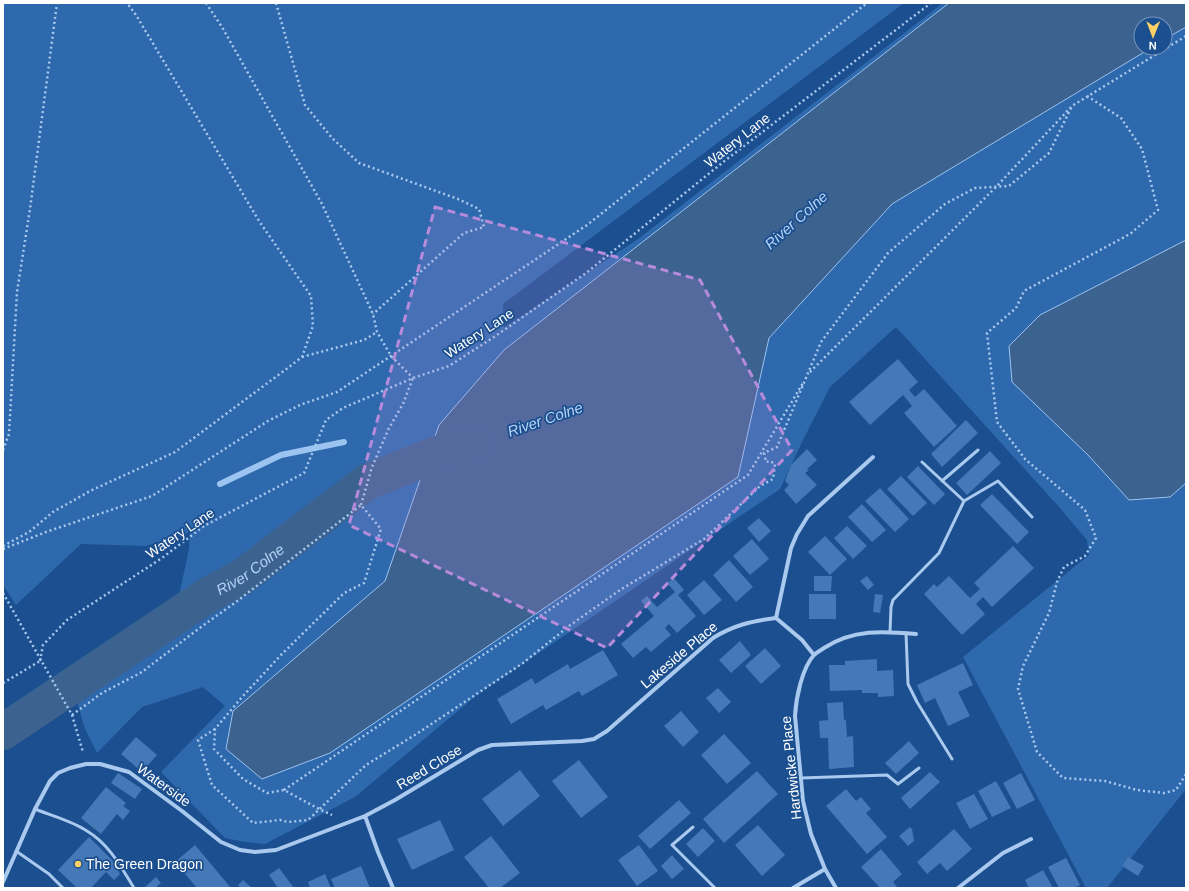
<svg xmlns="http://www.w3.org/2000/svg" width="1189" height="891" viewBox="0 0 1189 891" font-family="Arial,sans-serif">
<style>
.green{fill:#2e69ad}
.water{fill:#3c6290;stroke:#9cc4f0}
.lines{fill:none;stroke-linecap:round;stroke-linejoin:round}
.stream{stroke:#9cc4f0;stroke-width:6}
.river{stroke:#3c6290;stroke-width:36}
.building{fill:#4478b7}
.path{stroke:#a9c9ee;stroke-width:2.5;stroke-dasharray:2 3;stroke-linecap:butt}
.service{stroke:#a9c9ee;stroke-width:3}
.minor{stroke:#a9c9ee;stroke-width:4}
.marked{fill:#b68bdc;fill-opacity:0.2;stroke:#b68bdc;stroke-width:3;stroke-dasharray:8 5;stroke-linejoin:round}
.poi-dot{fill:#ffd166;stroke:#1b4f8f;stroke-width:1.5}
.labels{text-anchor:middle;dominant-baseline:central;stroke-width:3.5;stroke-linejoin:round;paint-order:stroke}
.street-label{font-size:14px;fill:#fff;stroke:#1b4f8f}
.poi-label{font-size:14px;fill:#fff;stroke:#1b4f8f;text-anchor:start}
.water-label{font-size:15px;font-style:italic;fill:#b5d3f5;stroke:#1b4f8f}
</style>
<rect width="100%" height="100%" fill="#1b4f8f"/>
<path class="green" d="M3 3H904L503 304 504 328 638 239 943 3H949L504 350 439 425 385 581 233 711 738 477 769 338 892 204 1151 48H1165V39L1186 27V240L1040 315 1088 455 1129 500 1170 497 1186 483V789L1107 888H1086L963 657 1089 555 1087 540 1059 507 896 327 830 387 803 440 780 489 477 695 355 797 265 844 245 842 225 838 161 772 225 706 203 687 142 707 97 753 85 729 70 678 178 600 189 549 190 532 146 546 81 544 16 605 3 585Z"/>
<path class="water" d="M949 3H1186V27L1165 39V24H1141V48H1151L892 204 769 338 738 477 330 753 262 779 226 749 233 711 385 581 439 425 504 350Z
M1186 240V483L1170 497 1129 500 1088 455 1012 382 1009 346 1040 315Z"/>
<g class="lines">
<path class="stream" d="M220 484 281 455 344 442"/>
<path class="river" id="s1" d="M3 732 208 595 242 577 367 482 437 454 474 443"/>
</g>
<path class="building" d="M898 359 918 382 909 390 915 397 924 389 957 426 934 447 904 413 912 406 903 395 870 425 849 402Z
M966 420 978 433 942 467 931 454Z
M807 449 817 460 807 469 809 470 805 473 817 485 796 504 784 490 789 485 785 481 791 465Z
M990 451 1001 463 967 495 956 483Z
M918 466 945 494 934 505 907 477Z
M901 476 927 503 913 516 887 489Z
M880 488 909 519 895 532 865 501Z
M992 494 1029 532 1017 544 980 505Z
M862 504 886 530 872 542 848 517Z
M759 518 771 531 759 542 747 528Z
M847 526 867 546 853 559 834 538Z
M825 536 847 559 830 575 808 552Z
M752 539 769 559 750 575 733 556Z
M1013 546 1034 568 992 607 983 597 976 604 985 614 962 635 924 594 934 584 937 587 949 576 970 598 980 589 974 583Z
M729 560 753 587 736 602 713 575Z
M814 576H832L831 591H814Z
M867 576 874 585 868 590 860 581Z
M674 578 684 590 678 595 696 616 677 633 669 624 665 628 671 635 651 652 646 647 633 658 621 644 654 616 641 601 647 596 657 607 675 592 667 583Z
M704 580 722 600 704 615 687 595Z
M809 594H836V619H809Z
M875 594 883 595 880 613 873 612Z
M740 641 751 655 731 673 719 660Z
M765 648 781 666 761 684 745 666Z
M603 650 618 675 582 696 579 691 546 710 543 705 511 724 497 699 532 678 535 684 568 664 570 669Z
M877 659V671L893 670 894 696 878 697V693H862V690L830 691 829 665H845V661Z
M963 663 973 685 958 692 970 716 948 726 935 698 925 703 917 685Z
M718 688 731 702 719 713 706 698Z
M843 702 844 720H846L847 737 853 736 854 767 829 769 828 738H820L819 721 828 720 827 703Z
M681 711 699 732 683 747 664 726Z
M724 734 751 763 727 784 701 755Z
M136 737 157 755 142 772 121 754Z
M909 741 919 753 896 774 885 763Z
M579 760 608 797 581 818 552 781Z
M520 770 540 796 503 826 482 799Z
M757 771 778 794 724 843 703 819Z
M930 772 940 782 910 809 901 798Z
M118 773 142 789 135 799 111 783Z
M1021 773 1035 800 1017 809 1003 783Z
M996 781 1011 808 992 817 978 791Z
M106 787 126 803 123 806 130 811 123 820 117 814 101 834 81 818Z
M846 789 856 801 861 797 871 809 866 813 887 837 867 854 826 806Z
M974 794 988 819 970 829 956 803Z
M679 800 691 813 650 849 638 836Z
M440 820 454 850 412 870 397 839Z
M758 825 785 855 762 876 735 845Z
M910 827 912 829 914 841 908 846 899 836Z
M703 828 715 841 698 857 686 844Z
M954 829 972 849 947 871 940 863 927 874 917 862Z
M491 836 520 873 500 888H489L464 857Z
M89 837 112 860 120 874 114 880 106 872 91 888H77L58 870Z
M195 845 211 864 231 888H197L175 862Z
M639 845 658 871 637 886 618 860Z
M881 849 902 874 893 882 898 888H880L861 867Z
M672 855 684 869 672 879 661 866Z
M1128 857 1144 866 1138 876 1122 866Z
M1066 858 1080 885 1074 888H1059L1048 867Z
M361 866 370 888H335L331 879Z
M279 868 294 888H278L269 875Z
M1043 870 1053 888H1029L1025 880Z
M325 874 331 888H310L308 882Z
M156 877 161 883 155 888H144Z
M243 880 252 888H241L238 885Z"/>
<g class="lines">
<path class="path" d="M206 3 222 27 322 204 373 314 377 332 391 356 413 378
M276 3 305 105 332 138 359 163 458 199 479 209 484 227 464 233 373 314
M1087 96 1121 118 1142 149 1158 210 1130 234 1024 291 1016 308 987 333 997 422 1025 459 1085 510 1096 538 1085 556 1064 567 1057 582 1049 613 1023 666 1018 689 1037 752 1063 778 1105 781 1137 790 1164 793 1176 790 1186 774
M302 357 364 340 377 332
M810 372 996 187 1072 106 1186 36
M3 450 9 434 17 292 30 209 57 3
M361 505 372 467 389 428 403 404 413 378
M3 546 29 532 53 512 90 491 175 452 289 367 302 357 313 326 311 296 259 221 136 15 127 3
M3 549 46 532 152 496 268 421 300 405 337 392 587 225 867 3
M3 593 72 715 83 752
M40 661 43 645 67 620 162 558 204 526 304 473 326 420 343 408 413 378 449 366 494 337 586 273 727 159 931 3
M3 683 40 661
M72 715 102 693 142 672 201 627 236 602 361 505 381 529 364 583 344 593 280 656 242 697 215 729 214 749 243 779 267 793 284 790 319 809 332 815
M215 729 198 740 212 785 253 823 280 820 288 822 308 820 366 765 418 733 523 663 569 626 620 590 704 539 760 486 773 479 775 464 770 461 766 462 764 453 777 447 821 342 888 253 945 204 975 188 1009 186 1049 153 1072 106
M284 790 748 475 803 383"/>
<path class="service" d="M922 462 964 501 998 481 1032 517
M942 481 978 450
M890 632 891 607 893 600 939 553 964 501
M906 633 908 684 917 702 952 759
M801 778 887 775 898 784 919 768
M35 809C52 816 72 821 87 831 109 844 121 867 134 888
M693 827 672 845 715 888
M16 851 49 874 63 888"/>
<path class="minor" d="M776 618 802 640 814 655
M3 882 35 809 50 781 58 773 70 768 86 764H100L129 772 182 811 221 842 240 850 255 852 276 850 365 816
M393 888 378 852 365 816 395 800 478 750 492 745 582 741 594 739 607 731 713 638C734 625 752 621 776 618L791 548 797 534 808 516 873 457
M793 888 825 869
M836 888 825 869 811 834 803 801 795 716C796 698 802 668 814 655 817 652 821 650 824 648 853 629 883 631 916 634
M958 888 1003 853 1031 839"/>
</g>
<path class="marked" d="M435 207 700 280 792 450 607 648 349 525Z"/>
<circle class="poi-dot" cx="78" cy="864" r="4"/>
<g class="labels">
<g class="street-label">
<text transform="translate(737 140) rotate(-38)">Watery Lane</text>
<text transform="translate(479 333) rotate(-33)">Watery Lane</text>
<text transform="translate(180 533) rotate(-34)">Watery Lane</text>
<text transform="translate(679 655) rotate(-40)">Lakeside Place</text>
<text transform="translate(429 767) rotate(-31)">Reed Close</text>
<text transform="translate(791 768) rotate(-96)">Hardwicke Place</text>
<text transform="translate(164 785) rotate(36)">Waterside</text>
</g>
<g class="poi-label">
<text x="86" y="864">The Green Dragon</text>
</g>
<g class="water-label">
<text transform="translate(796 220) rotate(-42)">River Colne</text>
<text transform="translate(545 419) rotate(-19)">River Colne</text>
<text stroke="none"><textPath href="#s1" startOffset="296">River Colne</textPath></text>
</g>
</g>
<rect width="1189" height="891" fill="none" stroke="#ffffff" stroke-width="8"/>
<g transform="translate(1153 36) rotate(181)"><circle r="19" fill="#1b4f8f" stroke="#7695bc"/>
<path d="M0-3L7 15L0 10L-7 15Z" fill="#ffd166"/>
<text y="-6" font-size="11" font-weight="bold" text-anchor="middle" fill="#ffffff">N</text>
</g>
</svg>
